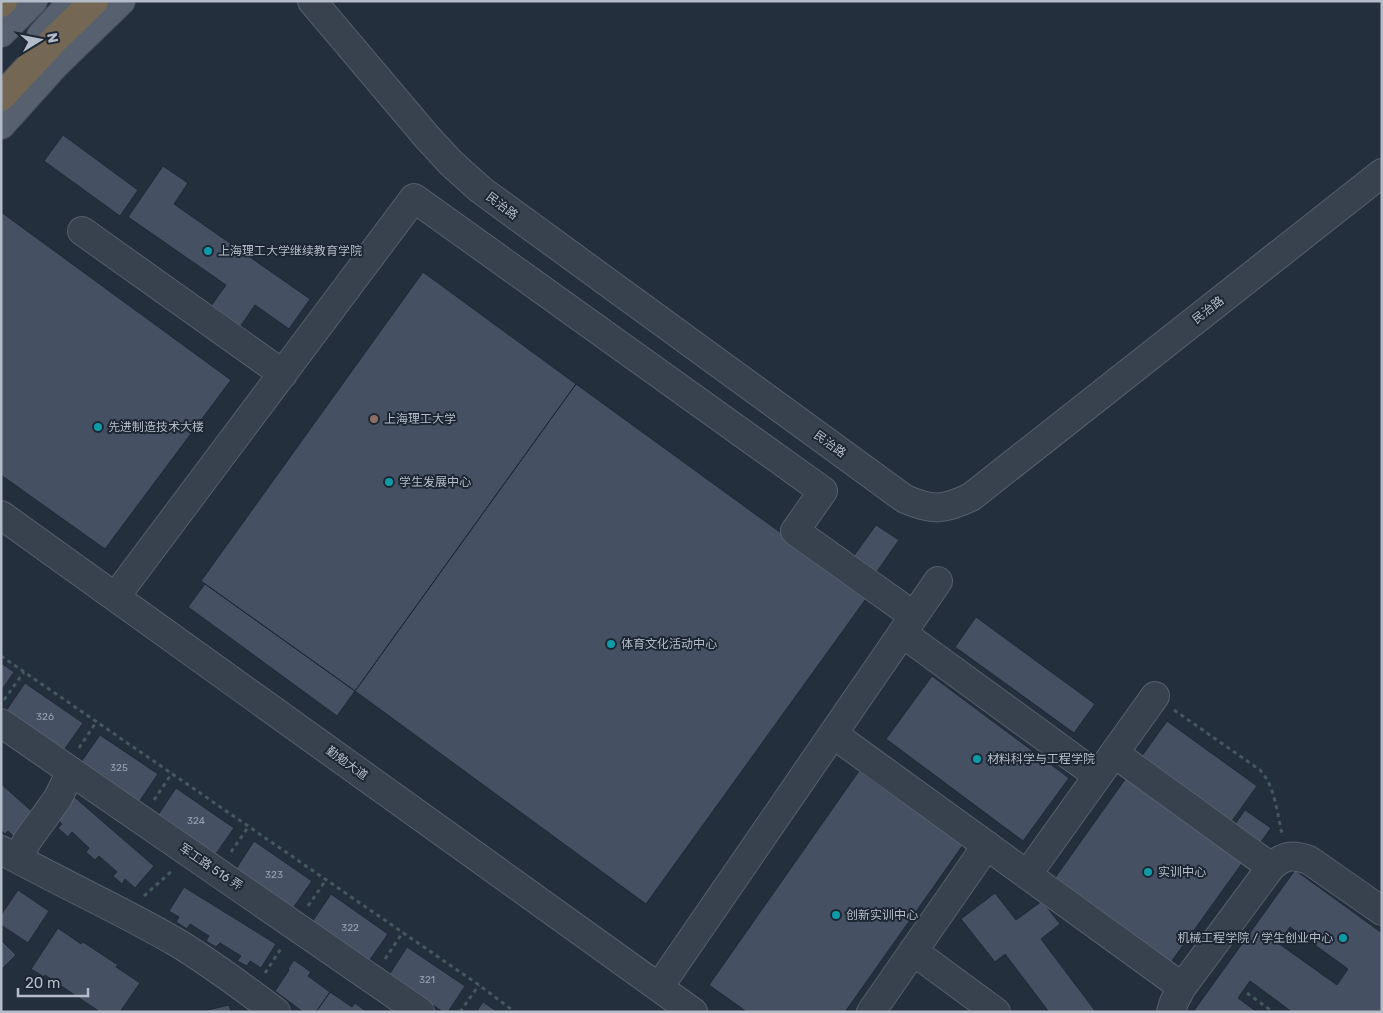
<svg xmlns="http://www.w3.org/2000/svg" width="1383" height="1013" viewBox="0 0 1383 1013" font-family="Rubik,'Noto Sans SC',sans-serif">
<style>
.building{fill:#455162;stroke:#1f2835;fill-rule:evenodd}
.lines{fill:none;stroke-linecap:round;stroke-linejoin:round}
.minor-casing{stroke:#565f6c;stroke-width:30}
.major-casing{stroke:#414a57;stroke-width:30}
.highway-casing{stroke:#434c59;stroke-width:30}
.path{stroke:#44595c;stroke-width:3;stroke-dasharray:4 4;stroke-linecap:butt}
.minor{stroke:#38414e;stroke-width:28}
.major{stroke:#56606e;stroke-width:28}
.highway{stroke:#746855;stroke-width:28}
.culture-dot{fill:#0f9aa8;stroke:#1d2633;stroke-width:2}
.education-dot{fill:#8d6e63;stroke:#1d2633;stroke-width:2}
.labels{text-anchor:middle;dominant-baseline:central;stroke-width:4;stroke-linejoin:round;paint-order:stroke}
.number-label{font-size:10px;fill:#98a1af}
.street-label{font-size:12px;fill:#b4bcc9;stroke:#1d2633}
.poi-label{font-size:12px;fill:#b4bcc9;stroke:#1d2633;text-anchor:start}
</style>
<rect width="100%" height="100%" fill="#242f3e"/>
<path class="building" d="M63 135 138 190 120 216 44 161Z
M163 166 188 183 174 204 310 299 289 329 255 305 240 327 211 306 226 285 128 217Z
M1 212 231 380 105 549 1 475Z
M423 272 576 384 355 691 201 581Z
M576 384 868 596 646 904 355 691Z
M876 525 899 540 876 573 853 557Z
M205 584 355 691 337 716 188 607Z
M976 617 1095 704 1074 733 955 647Z
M1 663 14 672 1 691Z
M932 676 1069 778 1023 841 886 739Z
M25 683 83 723 64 750 6 711Z
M1167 721 1257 786 1229 825 1139 760Z
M100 735 158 774 139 802 81 762Z
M859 771 963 845 845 1012H747L709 985Z
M1126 778 1243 862 1169 965 1052 882Z
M1 784 35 814 14 837 8 831 5 834 1 830Z
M176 788 234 828 215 855 158 815Z
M72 795 154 866 135 888 125 879 122 884 113 876 117 872 99 856 95 860 86 852 89 848 72 832 68 837 58 828 62 824 54 816Z
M1245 810 1271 828 1258 846 1233 827Z
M254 841 312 881 293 908 236 869Z
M1295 870 1382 933V1012H1292L1250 981 1238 998 1257 1012H1193ZM1290 927 1348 969 1337 985 1278 943Z
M184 887 276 944 261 968 250 961 247 966 237 961 241 956 220 943 216 947 206 941 209 936 190 924 187 929 176 922 179 917 169 911Z
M18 890 49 911 28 943 1 925V915Z
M995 893 1016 920 1042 901 1060 924 1041 939 1096 1012H1049L1005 954 995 962 961 919Z
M331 894 388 934 369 961 312 922Z
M58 928 81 944 83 942 118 965 116 967 140 983 120 1012H100L45 975 44 977 31 969Z
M1 940 16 955 1 970Z
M407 947 465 986 448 1012H443L389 975Z
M294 960 311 972 308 976 330 992 316 1012H303L275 991 289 970 288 969Z
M330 992 352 1007 355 1003 367 1012H316Z
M483 1002 498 1012H476Z
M229 1005 231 1012H199Z"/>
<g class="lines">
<defs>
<path id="minor" d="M312 1 427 137 451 163 481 190 905 499C933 511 944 510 971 497L1382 173
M82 231 283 374
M1 515 693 1012
M116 596 414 198 823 491 795 531 914 616
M902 633 1098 776
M1 723 420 1012
M833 734 1182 987
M1114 753 1271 867
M1 850C59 882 119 909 176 942 211 963 244 988 276 1012
M18 859 27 841 58 798 71 771
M1027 875 1155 696
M913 951 996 1012
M659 987 938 581
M871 1012 987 845
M1171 1012 1174 1002 1182 987 1271 867C1284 855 1293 854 1309 860L1382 911"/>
<path id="major" d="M1 33 33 1
M41 36 73 1
M1 125 56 64 121 1"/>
<path id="highway" d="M1 3 3 1
M1 97 55 39 94 1"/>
</defs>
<use href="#minor" class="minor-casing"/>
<use href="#major" class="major-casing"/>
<use href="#highway" class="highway-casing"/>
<path class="path" d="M1 656 479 985 515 1012
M4 700 24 672
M1174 710 1260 770C1275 786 1277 813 1282 834
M79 748 97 721
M154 800 172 773
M231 852 249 826
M144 896 173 870
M308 906 326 880
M385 959 403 932
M265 973 282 947
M1247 993 1273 1012
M460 1012 479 985"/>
<use href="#minor" class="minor"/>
<use href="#major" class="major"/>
<use href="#highway" class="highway"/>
</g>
<g class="culture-dot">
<circle cx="208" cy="251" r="5"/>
<circle cx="98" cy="427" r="5"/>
<circle cx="389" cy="482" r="5"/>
<circle cx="611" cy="644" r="5"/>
<circle cx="977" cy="759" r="5"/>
<circle cx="1148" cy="872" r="5"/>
<circle cx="836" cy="915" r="5"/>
<circle cx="1343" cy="938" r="5"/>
</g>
<circle class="education-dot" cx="374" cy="419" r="5"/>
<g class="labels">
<g class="number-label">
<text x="45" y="717">326</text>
<text x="119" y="768">325</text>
<text x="196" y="821">324</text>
<text x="274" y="875">323</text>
<text x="350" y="928">322</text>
<text x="427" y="980">321</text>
</g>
<g class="street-label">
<text transform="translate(502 206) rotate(37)">民治路</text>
<text transform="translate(1208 310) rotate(-38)">民治路</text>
<text transform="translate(830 444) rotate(36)">民治路</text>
<text transform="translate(347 763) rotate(36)">勤勉大道</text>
<text transform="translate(211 867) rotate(34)">军工路 516 弄</text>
</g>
<g class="poi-label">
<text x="218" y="251">上海理工大学继续教育学院</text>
<text x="384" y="419">上海理工大学</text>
<text x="108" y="427">先进制造技术大楼</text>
<text x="399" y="482">学生发展中心</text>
<text x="621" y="644">体育文化活动中心</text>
<text x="987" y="759">材料科学与工程学院</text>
<text x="1158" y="872">实训中心</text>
<text x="846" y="915">创新实训中心</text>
<text x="1333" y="938" text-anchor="end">机械工程学院 / 学生创业中心</text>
</g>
</g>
<rect width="1383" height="1013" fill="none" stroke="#b4bcc9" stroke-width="5"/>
<g transform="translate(40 40) rotate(80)" stroke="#1d2633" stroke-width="4" paint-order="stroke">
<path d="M0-4L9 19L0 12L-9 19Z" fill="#b4bcc9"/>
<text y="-8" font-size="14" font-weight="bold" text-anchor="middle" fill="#b4bcc9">N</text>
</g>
<path d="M18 988v8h70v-8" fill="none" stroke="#b4bcc9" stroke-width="2.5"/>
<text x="25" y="988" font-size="15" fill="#b4bcc9" stroke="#1d2633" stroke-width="4" paint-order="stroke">20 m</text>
</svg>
